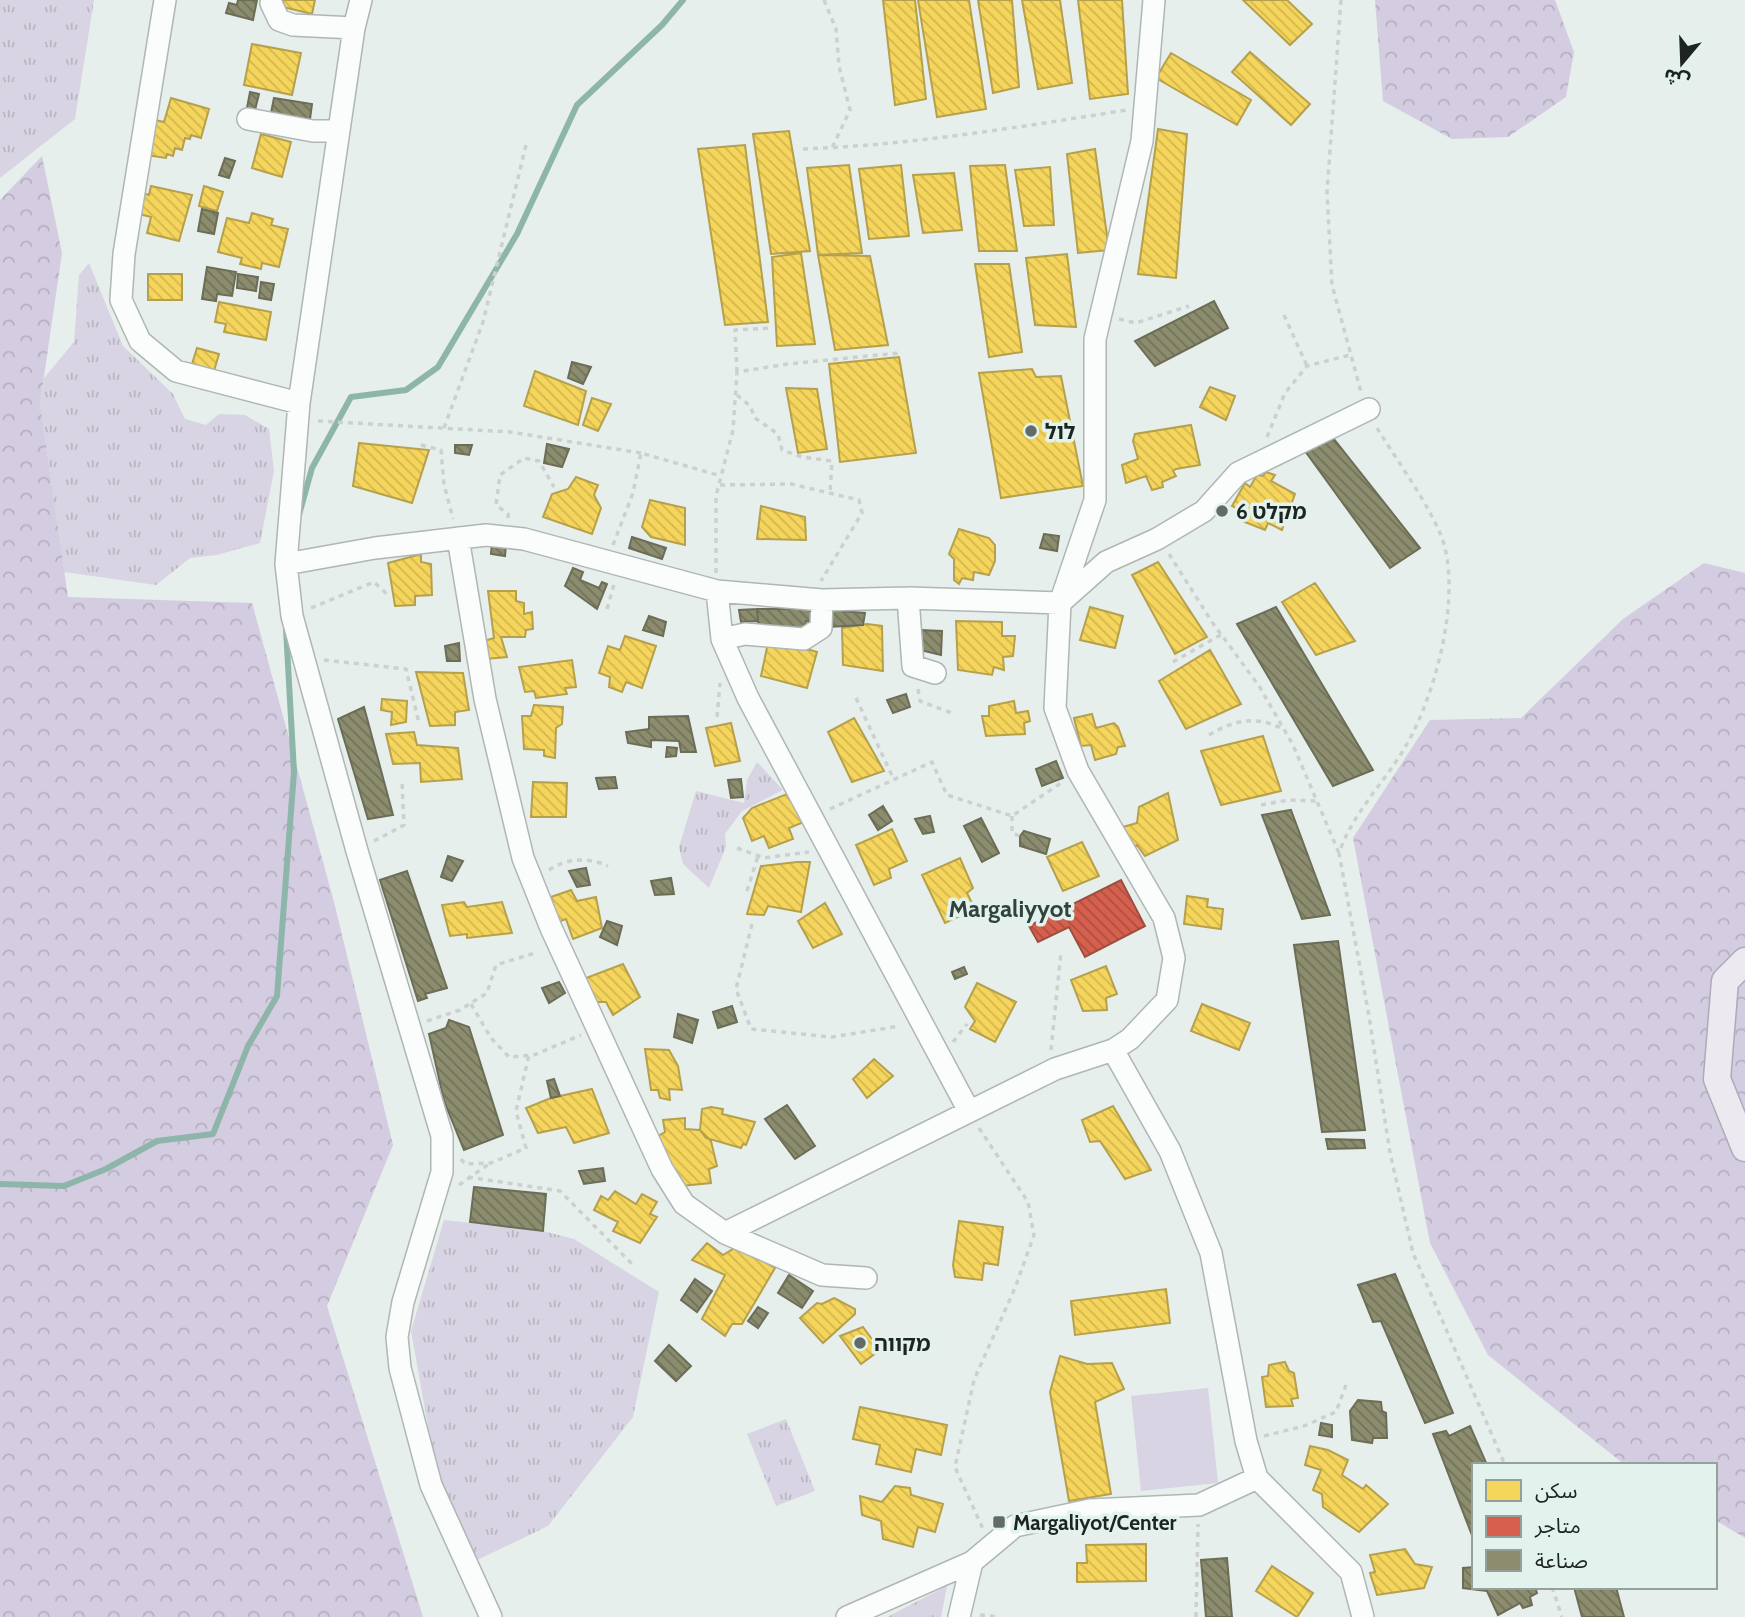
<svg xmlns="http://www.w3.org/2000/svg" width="1745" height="1617" viewBox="0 0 1745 1617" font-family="Cabin,'Noto Sans Arabic','Noto Sans Hebrew',sans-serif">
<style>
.grass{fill:url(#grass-tufts)}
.forest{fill:url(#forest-crowns)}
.park{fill:#d8d4e3}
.homes{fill:url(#homes-back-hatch);stroke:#b5a04b;stroke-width:2}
.shops{fill:url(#shops-back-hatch);stroke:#9e4e40;stroke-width:2}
.industry{fill:url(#industry-back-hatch);stroke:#6b6d57;stroke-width:2}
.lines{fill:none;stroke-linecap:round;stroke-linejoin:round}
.stream{stroke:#8eb5aa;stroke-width:6}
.minor-casing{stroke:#afb6b4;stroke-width:24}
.major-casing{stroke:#aeabb7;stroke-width:29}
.path{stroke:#ced0d0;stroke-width:3.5;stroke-dasharray:5 5;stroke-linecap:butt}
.minor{stroke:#fbfdfc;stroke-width:21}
.major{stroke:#ece9f0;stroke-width:26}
.poi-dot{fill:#636b69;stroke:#e2f3ed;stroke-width:2.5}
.labels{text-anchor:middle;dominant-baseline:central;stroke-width:7;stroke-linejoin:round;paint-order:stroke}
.poi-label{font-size:21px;font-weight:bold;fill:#1d2422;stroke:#e2f3ed;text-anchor:start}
.quarter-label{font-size:24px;font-weight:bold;fill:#34423d;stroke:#e2f3ed}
</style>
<defs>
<pattern id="grass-tufts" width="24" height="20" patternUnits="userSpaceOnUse" patternTransform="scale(1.75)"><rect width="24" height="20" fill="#d8d4e3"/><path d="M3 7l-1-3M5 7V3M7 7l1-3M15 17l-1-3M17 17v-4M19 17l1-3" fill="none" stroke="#b9b6c2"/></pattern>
<pattern id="forest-crowns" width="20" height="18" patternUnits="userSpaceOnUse" patternTransform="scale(1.75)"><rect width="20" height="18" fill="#d4cce0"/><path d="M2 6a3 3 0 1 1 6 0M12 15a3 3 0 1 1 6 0" fill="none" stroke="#b6afc0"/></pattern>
<pattern id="homes-back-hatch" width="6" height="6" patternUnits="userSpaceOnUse" patternTransform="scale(1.75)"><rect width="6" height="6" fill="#f6d55c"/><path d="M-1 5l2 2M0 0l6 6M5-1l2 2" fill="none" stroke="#d2b750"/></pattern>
<pattern id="shops-back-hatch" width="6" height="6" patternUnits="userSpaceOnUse" patternTransform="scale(1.75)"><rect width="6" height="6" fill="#d6604d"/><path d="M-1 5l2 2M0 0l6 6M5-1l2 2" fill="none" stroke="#ad4f40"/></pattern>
<pattern id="industry-back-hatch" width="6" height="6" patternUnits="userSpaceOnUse" patternTransform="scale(1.75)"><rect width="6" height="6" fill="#8c8c6e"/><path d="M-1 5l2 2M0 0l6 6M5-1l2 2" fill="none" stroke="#72725a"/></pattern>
</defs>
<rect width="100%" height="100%" fill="#e6efec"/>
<path class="grass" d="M0 0H94L75 119 0 178Z
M89 263 123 346 173 394 185 419 206 425 219 414 245 415 269 429 274 471 260 543 217 555 190 558 156 585 64 572 40 404 44 378 74 342 79 275Z
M757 762 783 790 742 811 725 834 726 847 709 888 683 864 679 847 696 791 744 803 747 780Z
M444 1220 543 1231 574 1239 659 1292 633 1417 548 1526 475 1561 439 1487 411 1331Z
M786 1419 815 1491 776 1506 747 1434Z
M947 1586 941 1617H887Z"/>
<path class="forest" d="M1375 0H1555L1574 52 1566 97 1508 137 1452 139 1383 101Z
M42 156 62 253 40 404 68 597 252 603 334 902 393 1145 327 1306 423 1617H0V200Z
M1704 563 1745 573V1538L1715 1520V1465H1625L1488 1355 1430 1243 1353 838 1430 720 1521 718 1623 619Z"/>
<path class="park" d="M1208 1388 1218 1483 1141 1491 1131 1396Z"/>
<path class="homes" d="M283 0H315L312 14 283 7Z
M883 0H915L926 99 895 105Z
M918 0H969L986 109 937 117Z
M978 0H1012L1019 87 993 93Z
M1022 0H1060L1072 83 1038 89Z
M1078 0H1122L1128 94 1090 99Z
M1243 0H1287L1312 24 1290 45Z
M252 44 301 53 292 95 244 85Z
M1250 52 1310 104 1291 125 1232 72Z
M1171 53 1251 100 1237 125 1156 78Z
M171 98 209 109 201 138 191 135 190 139 185 138 182 150 175 148 173 156 167 154 166 158 145 155 155 120 164 122Z
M1158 129 1187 134 1176 278 1138 274Z
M789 131 810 251 771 254 753 134Z
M261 134 291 142 282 177 252 168Z
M745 145 768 322 725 325 698 149Z
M1095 149 1109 250 1078 253 1067 154Z
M849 165 862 253 818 255 807 168Z
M901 165 909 236 869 239 859 169Z
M1005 165 1017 251H979L970 166Z
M1050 167 1054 225 1024 226 1015 170Z
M954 173 962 230 923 233 913 175Z
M151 186 192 195 179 241 147 233 151 217 139 214 143 193 149 195Z
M204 186 223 192 217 211 199 206Z
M252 213 273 219 271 225 288 229 279 267 262 263 261 269 240 264 242 258 218 252 227 218 249 223Z
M801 253 815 344 777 346 772 257Z
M1067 254 1076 327 1035 325 1026 258Z
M818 255 870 256 888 345 835 350Z
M975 264H1009L1022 352 989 357Z
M148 274H182V300H148Z
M219 302 271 312 266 340 224 332 226 324 215 322Z
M197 348 219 354 214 371 192 364Z
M899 357 916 453 840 462 829 364Z
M1032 369 1036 377 1061 376 1083 486 1001 498 979 373Z
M535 371 586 391 578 425 524 406Z
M1210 387 1235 396 1226 420 1200 407Z
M786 388 817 389 827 449 798 453Z
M592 398 611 404 598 431 583 425Z
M1191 425 1200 465 1176 469 1173 471 1176 476 1162 482 1163 487 1152 490 1146 476 1126 483 1122 465 1138 459 1133 441 1135 434Z
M359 443 429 450 412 503 353 486Z
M1266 472 1275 475 1271 481 1295 494 1282 530 1268 523 1265 530 1242 521 1245 512 1232 506 1245 483 1250 487 1257 475 1263 476Z
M576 477 598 485 594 495 601 508 592 534 543 517 552 494 568 489Z
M650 500 685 508V545L651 537 642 527Z
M761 506 805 517 806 540 757 539Z
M959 529 989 538 995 545V561L989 575 974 572 973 580 962 578 959 584 954 580V559L949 554Z
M421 554V562L431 564 432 595 415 596V605L395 606 388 563Z
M1158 562 1207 637 1175 654 1132 575Z
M1315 583 1355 641 1316 655 1282 602Z
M488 591H516V601L524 603V614L532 612 533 629 526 630 525 637H501L507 657 486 659 484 641 494 638Z
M1090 607 1123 616 1115 648 1080 640Z
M956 621 1002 622V636H1015L1013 656 1003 657 1004 670 994 667 992 675 958 670Z
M867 624 882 626 883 671 843 665 842 628Z
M625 636 656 646 642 688 626 682 622 692 609 687 610 677 599 673 608 646 620 650Z
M769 638 817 652 807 688 761 676Z
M1210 650 1241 704 1186 729 1159 681Z
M572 660 576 687 565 688 567 694 536 698 534 691 525 692 519 667Z
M416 672 463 673 469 710 455 712V725L430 726Z
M382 699 407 701 406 722 391 725 392 712 381 710Z
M1014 701 1016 713 1028 711 1030 721 1024 723 1025 734 986 736 982 716H989V706Z
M534 705 563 707 562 724 556 728 555 758 544 756V750L524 749 522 716H531Z
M1092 714 1096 728 1114 723 1118 727 1125 746 1118 747 1116 754 1095 760 1091 745 1081 746 1074 718Z
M854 718 884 771 852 782 828 732Z
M731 723 740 761 715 766 706 728Z
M414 732 417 745 458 748 462 779 421 782 420 763 393 764 386 734Z
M1263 736 1281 791 1221 805 1201 751Z
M533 782 567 783 566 817H531Z
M792 792 804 822 789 828 793 839 769 848 764 836 752 841 743 818 752 808Z
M1168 793 1178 840 1145 856 1137 845 1133 848 1123 827 1137 823 1139 807Z
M892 829 907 861 889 869 891 878 874 885 856 845Z
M1082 842 1099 876 1063 891 1047 857Z
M960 858 973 888 967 893 975 909 945 923 922 875Z
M797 862H810L801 912 768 906 764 915 747 914 761 866Z
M571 890 577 901 596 897 602 928 573 939 566 919 558 922 551 897Z
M1187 896 1208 899 1207 907 1223 909 1221 929 1184 924Z
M464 902 467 907 502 902 512 933 467 938V934L450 936 442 905Z
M825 903 842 934 813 948 798 921Z
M623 964 640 997 613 1015 606 1002H595L586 978Z
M1106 966 1117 994 1106 998 1107 1010 1083 1011 1071 980Z
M977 983 1016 1002 995 1042 970 1029 975 1021 965 1007Z
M1202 1004 1250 1023 1239 1050 1191 1031Z
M645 1049 669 1050 678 1066 682 1090 669 1089 670 1100 660 1098 658 1090H651Z
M874 1059 893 1076 867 1098 853 1079Z
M592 1089 609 1133 574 1143 566 1127 538 1133 526 1108 551 1098Z
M1113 1106 1151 1170 1125 1179 1100 1141 1090 1142 1082 1120Z
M711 1107 723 1109 722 1114 755 1122 746 1145 743 1144 741 1148 706 1138 700 1130 702 1109Z
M685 1118V1129L700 1130 711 1141 717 1166 709 1169 711 1183 681 1186 658 1136 665 1132 663 1120Z
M615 1191 636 1204 642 1194 657 1202 650 1214 657 1217 640 1243 613 1231 618 1222 594 1210 601 1196 608 1200Z
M959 1221 1003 1227 998 1265 984 1263 982 1280 955 1277 953 1265Z
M707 1243 723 1255 738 1246 775 1268 742 1324H732L725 1336 702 1319 725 1275 692 1260Z
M1166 1289 1170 1323 1075 1335 1071 1301Z
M834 1298 855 1309V1314L823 1343 800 1318 817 1303 822 1304Z
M863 1327 880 1350 861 1364 840 1336Z
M1060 1356 1087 1364 1112 1363 1124 1389 1095 1402 1111 1494 1069 1501 1050 1392Z
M1285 1362 1289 1371 1294 1373 1298 1398 1291 1399 1293 1406 1266 1407 1262 1377 1268 1376 1269 1365Z
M860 1407 947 1425 941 1455 916 1449 911 1472 876 1464 880 1445 853 1439Z
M1310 1446 1328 1450 1348 1460 1342 1475 1363 1489 1366 1485 1388 1504 1359 1532 1323 1507 1322 1494 1313 1490 1321 1470 1305 1465Z
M895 1486 910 1488 911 1495 943 1504 935 1532 918 1527 913 1547 883 1539 881 1521 862 1515 860 1496 882 1502Z
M1146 1544V1581L1077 1582V1563H1087L1086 1545Z
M1405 1549 1415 1564 1432 1567 1424 1588 1377 1595 1370 1573 1375 1572 1370 1555Z
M1272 1566 1313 1593 1297 1617 1256 1591Z"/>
<path class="shops" d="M1121 880 1145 926 1085 957 1069 927 1038 942 1029 926Z"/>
<path class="industry" d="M238 0H257L253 20 226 13 229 3 237 5Z
M250 92 259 94 255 110 247 108Z
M274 98 312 104 310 119 271 113Z
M225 158 235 161 229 178 219 175Z
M202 209 218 213 214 234 198 231Z
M207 267 236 272 232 296 217 294 216 301 202 299Z
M238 274 258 277 256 291 237 288Z
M261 282 274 284 271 300 259 298Z
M1214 301 1228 328 1155 366 1135 341Z
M572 362 591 367 583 384 568 378Z
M1334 439 1420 548 1390 568 1305 451Z
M547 444 569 449 562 467 544 463Z
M455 445H472L469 455 455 453Z
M1044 534 1059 536 1057 551 1040 548Z
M632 537 666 548 662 559 629 548Z
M492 543 506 545 505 556 491 554Z
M573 568 583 572 580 580 599 588 602 582 607 584 597 609 565 586Z
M1276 607 1373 770 1333 786 1237 624Z
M757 609H816V622L806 621 804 629 759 632Z
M757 609 758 621 741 622 739 610Z
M828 610 865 613 863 625 828 627Z
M649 616 666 622 663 636 643 630Z
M920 630 942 631 941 655 920 650Z
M459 643 460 661H447L445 646Z
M906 694 910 707 893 713 887 700Z
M364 707 393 815 368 819 338 719Z
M688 716 696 752H681L679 741 651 740V747L628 743 626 732 649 729V717Z
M667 747 677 748 676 756 666 757Z
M1056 761 1063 778 1042 786 1036 769Z
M615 777 617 788 599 789 596 778Z
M741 779 743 797 731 798 728 780Z
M883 806 892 821 878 830 869 815Z
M1291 810 1330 915 1302 919 1262 815Z
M930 816 934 832 923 834 915 819Z
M981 818 999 853 982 862 964 826Z
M1024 831 1050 839 1046 854 1020 846V836Z
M448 856 463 861 452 881 441 877Z
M586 868 590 885 577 887 569 871Z
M407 871 447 988 425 994 427 998 418 1001 380 880Z
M671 878 674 894 655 895 651 881Z
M607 921 622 926 617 945 600 937Z
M1338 941 1365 1130 1322 1132 1294 945Z
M964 967 967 974 955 979 952 972Z
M559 982 565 993 549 1003 542 988Z
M732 1006 737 1022 718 1028 713 1012Z
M678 1014 698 1020 692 1043 674 1037Z
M449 1020 469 1027 503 1135 464 1150 444 1101 429 1034 446 1028Z
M554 1079 560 1096 551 1098 547 1081Z
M787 1105 815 1146 795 1159 765 1119Z
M1326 1139 1364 1140 1365 1148 1328 1149Z
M603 1168 605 1181 584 1184 579 1171Z
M474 1187 546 1194 543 1231 470 1222Z
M1395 1274 1453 1413 1425 1423 1381 1321 1373 1322 1358 1285Z
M789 1275 813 1291 802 1308 778 1293Z
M695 1279 712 1291 697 1312 681 1300Z
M758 1307 768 1313 758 1328 748 1321Z
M669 1345 691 1366 676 1381 655 1361Z
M1358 1400 1381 1402 1382 1411 1386 1413 1387 1438H1373L1372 1443 1352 1440 1350 1411Z
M1321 1423 1332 1425V1437L1319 1435Z
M1470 1426 1487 1465H1474L1473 1538 1433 1434 1446 1431 1449 1436Z
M1227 1558 1232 1617H1206L1201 1560Z
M1474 1567V1587H1535L1537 1593 1530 1597 1532 1605 1523 1608 1520 1603 1498 1615 1487 1591 1463 1588V1568Z
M1574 1587H1616L1624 1617H1582Z"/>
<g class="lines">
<path class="stream" d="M299 515 312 468 351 397 406 390 438 367 517 234 577 105 662 25 683 0
M0 1184 64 1186 106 1169 157 1141 213 1134 248 1046 277 996 294 772 286 629"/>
<defs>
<path id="minor" d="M165 0 124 254 121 300 140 341 176 371 299 403
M361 0 354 28 299 403 286 564 292 616 357 851 442 1136V1172L403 1302 397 1337 400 1368 431 1485 491 1617
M271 3 279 20 293 25 354 28
M248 119 313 131H338
M458 538 485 699 523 858 551 928 662 1169 684 1204 725 1233 822 1275 866 1278
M286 564 375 548 486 535 524 539 717 591 822 600 908 598 1060 603 1106 562 1157 539 1204 511 1238 473 1369 409
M717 591 722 639 748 698 969 1111
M908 598 913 666 935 673
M722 639 745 634 804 639 821 628 822 600
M1113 1050 1170 1151 1211 1253 1246 1441 1257 1478 1351 1572 1363 1617
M725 1233 1055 1069 1113 1050 1130 1039 1167 1000 1174 958 1164 918 1078 771 1055 708 1060 603 1095 500V339L1142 141 1154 0
M847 1617 972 1562 1015 1526 1090 1510 1199 1505 1257 1478
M959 1617 972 1562"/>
<path id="major" d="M1745 961 1725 981 1717 1079 1745 1148"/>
</defs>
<use href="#minor" class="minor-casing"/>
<use href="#major" class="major-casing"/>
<path class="path" d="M824 0 836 29 839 66 850 110 832 148
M1341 0 1327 192 1332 285 1361 392
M803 149C912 145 1019 127 1127 110
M1284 315 1307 366
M1119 319 1136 323 1189 306
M737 372 735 330 772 328
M737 395 750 406 755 418 778 434 782 450 802 457 832 461 830 494
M318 421 510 432 641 453
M444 428 483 322 527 141
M1377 428C1398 462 1424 497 1440 533 1464 590 1436 693 1407 744 1386 781 1353 812 1339 853L1369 1016 1390 1153 1413 1253 1505 1465
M1267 437 1285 393 1307 366 1350 355
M421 445 441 450 444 484 453 519
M720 485 791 484 859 500 862 513 821 581
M508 518V514L496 505 500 475 524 458 539 461 554 487
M613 545 633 493 641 453 721 476
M1169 554 1212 622 1259 686 1293 745 1339 853
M716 573V496L733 430 737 372 788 364 899 353
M311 608 374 582 388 595
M607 609 615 581
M324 660 406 669 419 723
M1173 662 1222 634
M918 689 920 701 954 714
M856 698 894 780
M717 717 720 683
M1209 735C1234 720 1256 715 1283 729
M1261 805 1288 800 1318 801
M830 809 932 762 947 795 1012 816 1064 781
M1012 816V833L1020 836
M374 841 404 825 402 782
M737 848 764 858 809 852
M549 870C567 858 588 857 608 866
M747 891 758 856
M752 924 736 989 751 1029 832 1037 900 1026
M471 1004 491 1038 509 1057 534 1055 581 1035
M427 1021 460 1010 487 993 496 965 535 953
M953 1042 967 1024
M1051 1050 1061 952
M979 1128 1028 1202 1034 1235 1015 1288 974 1380 955 1467 983 1529
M461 1159 465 1164 491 1163 526 1148 516 1111 529 1055
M468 1177 560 1191 635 1267
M459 1185 489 1164
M1264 1436 1304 1426 1336 1412 1346 1385
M1552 1587 1562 1617
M980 1615 999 1617
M1196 1617 1198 1524"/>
<use href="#minor" class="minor"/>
<use href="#major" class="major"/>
</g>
<g class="poi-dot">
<circle cx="1031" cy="431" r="7"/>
<circle cx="1222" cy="511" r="7"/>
<circle cx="860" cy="1343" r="7"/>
<rect x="992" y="1515" width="14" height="14" rx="3.5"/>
</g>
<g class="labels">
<g class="poi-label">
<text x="1045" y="431">לול</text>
<text x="1236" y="511">מקלט 6</text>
<text x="874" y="1343">מקווה</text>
<text x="1013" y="1522">Margaliyot/Center</text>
</g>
<g class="quarter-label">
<text x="1010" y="908">Margaliyyot</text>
</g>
</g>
<rect x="1472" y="1463" width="245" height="126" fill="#e2f3ed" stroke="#93a09c" stroke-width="2"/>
<rect x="1486" y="1480" width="35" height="21" fill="#f6d55c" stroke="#93a09c" stroke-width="2"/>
<text x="1535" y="1498" font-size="21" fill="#1d2422">سكن</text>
<rect x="1486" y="1516" width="35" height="21" fill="#d6604d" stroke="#93a09c" stroke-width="2"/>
<text x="1535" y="1533" font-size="21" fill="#1d2422">متاجر</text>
<rect x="1486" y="1550" width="35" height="21" fill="#8c8c6e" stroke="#93a09c" stroke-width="2"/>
<text x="1535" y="1568" font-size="21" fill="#1d2422">صناعة</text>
<g transform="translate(1682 63) rotate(199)" stroke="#e2f3ed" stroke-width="5" paint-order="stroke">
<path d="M0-5L12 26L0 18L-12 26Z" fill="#1d2422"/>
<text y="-10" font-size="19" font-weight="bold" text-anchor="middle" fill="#1d2422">ش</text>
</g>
</svg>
